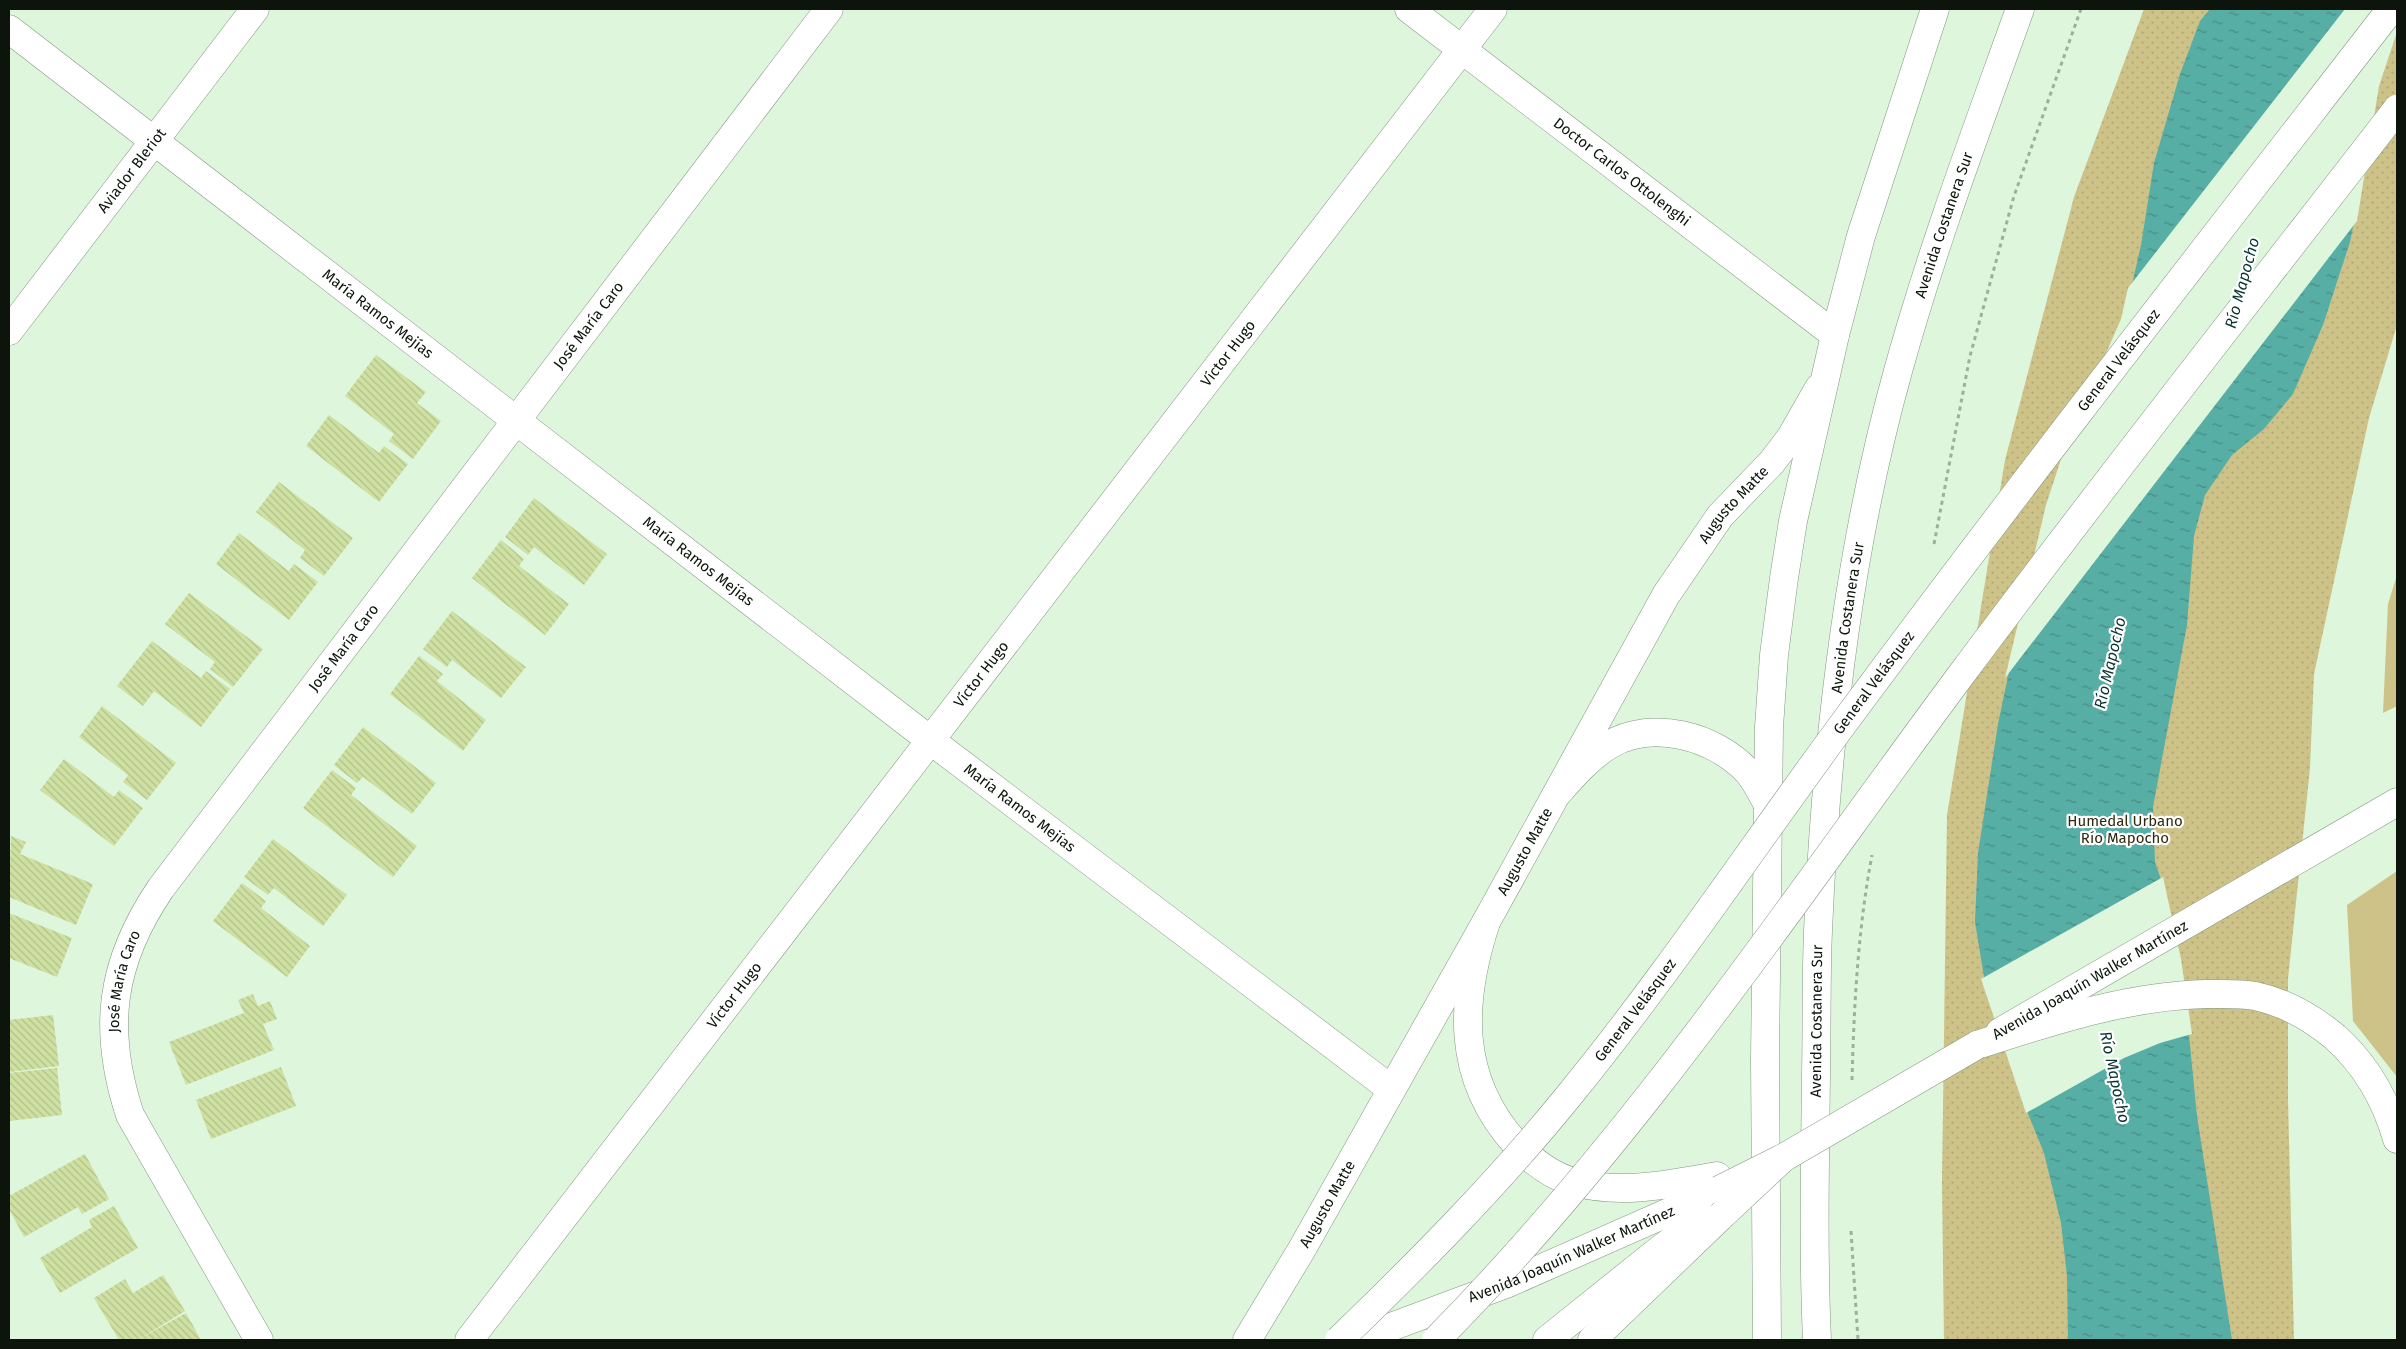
<svg xmlns="http://www.w3.org/2000/svg" width="2406" height="1349" viewBox="0 0 2406 1349" font-family="'Fira Sans',sans-serif">
<style>
.grass{fill:#cdc389}
.park{fill:url(#park-dots)}
.water{fill:url(#water-ripples)}
.pier{fill:#def6db}
.building{fill:url(#building-back-hatch)}
.lines{fill:none;stroke-linecap:round;stroke-linejoin:round}
.minor-casing{stroke:#829880;stroke-width:29}
.major-casing{stroke:#829880;stroke-width:29}
.highway-casing{stroke:#829880;stroke-width:29}
.path{stroke:#9db09b;stroke-width:3;stroke-dasharray:4 4;stroke-linecap:butt}
.minor{stroke:#fff;stroke-width:28}
.major{stroke:#fff;stroke-width:28}
.highway{stroke:#fff;stroke-width:28}
.major-bridge-casing{stroke:#829880;stroke-width:29;stroke-linecap:butt}
.highway-bridge-casing{stroke:#829880;stroke-width:29;stroke-linecap:butt}
.major-bridge{stroke:#fff;stroke-width:28}
.highway-bridge{stroke:#fff;stroke-width:28}
.labels{text-anchor:middle;dominant-baseline:central;stroke-width:4.5;stroke-linejoin:round;paint-order:stroke}
.street-label{font-size:15px;fill:#0c140c;stroke:#fff}
.park-label{font-size:15px;fill:#2f2a0d;stroke:#fff}
.water-label{font-size:16px;font-style:italic;fill:#093430;stroke:#fff}
</style>
<defs>
<pattern id="park-dots" width="8" height="8" patternUnits="userSpaceOnUse" patternTransform="scale(1.25)"><rect width="8" height="8" fill="#cdc389"/><path d="M2 2h.1M6 6h.1" fill="none" stroke="#afa775" stroke-width="1.8" stroke-linecap="round"/></pattern>
<pattern id="water-ripples" width="26" height="14" patternUnits="userSpaceOnUse" patternTransform="scale(1.25)"><rect width="26" height="14" fill="#57aea5"/><path d="M2 4q2-2 4 0t4 0M15 11q2-2 4 0t4 0" fill="none" stroke="#468c85"/></pattern>
<pattern id="building-back-hatch" width="6" height="6" patternUnits="userSpaceOnUse" patternTransform="scale(1.25)"><rect width="6" height="6" fill="#cfe1a2"/><path d="M-1 5l2 2M0 0l6 6M5-1l2 2" fill="none" stroke="#b1c08a"/></pattern>
</defs>
<rect width="100%" height="100%" fill="#def6db"/>
<path class="grass" d="M2397 575V706L2383 713 2388 604Z
M2397 871V1077L2353 1021 2347 905Z"/>
<path class="park" d="M2144 9H2397V325L2369 418 2314 674 2310 768 2288 979V1100L2294 1340H1944L1942 1182 1947 815 2005 460 2074 197Z"/>
<path class="water" d="M2210 9H2397L2377 85 2364 174 2350 242 2323 325 2293 394 2264 429 2232 455 2205 495 2194 536 2187 625 2153 807 2155 862 2166 894 2189 1035 2197 1116 2232 1340H2068L2067 1276 2061 1223 2044 1153 2020 1094 1984 977 1975 922 1978 853 1998 724 2020 619 2124 320 2141 245 2154 163 2180 74 2200 21Z"/>
<path class="pier" d="M2345 9H2397V32L2379 86 2357 221 2005 678 2046 505 2065 447 2121 319 2128 288Z
M2163 877 2181 959 2192 1034 2160 1043 2124 1058 2026 1113 1981 979Z"/>
<path class="building" d="M376 355 426 392 417 403 441 421 413 459 389 441 394 434 345 396Z
M329 415 379 453 384 446 408 464 379 502 306 446Z
M279 482 353 538 324 576 300 558 305 550 256 512Z
M534 498 607 554 584 585 534 547 528 555 505 537Z
M239 533 289 571 294 564 318 582 289 620 216 564Z
M501 540 524 559 519 566 569 604 545 635 472 578Z
M189 593 263 649 233 687 210 669 215 662 165 624Z
M452 611 526 667 501 698 452 660 447 667 423 649Z
M152 641 201 678 206 671 230 689 201 727 154 691 143 706 117 686Z
M419 656 443 674 437 681 486 720 463 751 390 694Z
M102 706 176 763 147 800 123 782 128 775 79 737Z
M363 727 436 783 412 814 363 777 357 783 334 765Z
M64 759 114 797 119 790 143 808 114 846 40 790Z
M332 770 356 788 351 795 417 846 393 877 303 808Z
M11 836 26 842 20 854 93 884 76 925 9 897Z
M273 839 347 895 323 926 274 888 268 895 244 877Z
M242 883 266 901 261 908 310 946 287 977 213 921Z
M9 913 72 938 57 977 9 958Z
M253 994 258 1006 270 1001 277 1019 263 1024 274 1050 186 1085 169 1042 244 1013 238 1000Z
M53 1015 59 1066 9 1072V1020Z
M281 1067 296 1106 211 1139 196 1100Z
M57 1068 62 1115 9 1121V1073Z
M85 1154 109 1199 82 1214 78 1207 24 1237 9 1209V1196Z
M114 1206 138 1248 60 1293 40 1258 92 1227 89 1220Z
M163 1275 185 1311 141 1338 186 1313 201 1340H119L94 1298 125 1279 133 1293Z"/>
<g class="lines">
<defs>
<g id="minor">
<path id="s1" d="M1409 9 1835 335"/>
<path id="s2" d="M9 29 930 740 1391 1089"/>
<path id="s3" d="M9 331 255 9"/>
<path id="s4" d="M259 1340 130 1115C102 1029 110 963 161 888L829 9"/>
<path id="s5" d="M469 1340 1493 9"/>
<path id="s6" d="M1247 1340 1302 1249 1486 922 1666 595 1720 516 1772 462 1791 437 1819 388"/>
</g>
<g id="major">
<path d="M1556 795C1572 777 1588 758 1609 745 1652 719 1715 736 1748 772 1756 781 1762 794 1768 805"/>
<path d="M1486 922C1460 1001 1456 1077 1515 1143 1531 1160 1551 1176 1574 1182 1621 1195 1670 1184 1717 1176"/>
<path d="M2000 1032 2397 802"/>
<path id="s7" d="M1356 1340 1506 1284 1719 1190"/>
<path d="M1547 1340 1658 1251 1717 1207"/>
<path d="M1767 1340 1765 1059 1769 727 1774 655 1784 578 1793 521 1835 335 1861 236 1935 9"/>
<path id="s8" d="M1817 1340C1813 1252 1815 1163 1816 1074 1817 1026 1816 978 1818 931 1826 745 1848 550 1898 371 1932 248 1977 129 2020 9"/>
</g>
<path id="highway" d="M1977 1045C2052 1021 2127 996 2206 994 2221 994 2239 993 2255 996 2284 1002 2312 1018 2335 1037 2365 1064 2386 1100 2397 1139
M1592 1340 1721 1216"/>
</defs>
<use href="#minor" class="minor-casing"/>
<use href="#major" class="major-casing"/>
<use href="#highway" class="highway-casing"/>
<path class="path" d="M1934 544 1970 356 2014 196 2081 9
M1852 1080C1854 1005 1858 929 1872 855
M1851 1231 1858 1340"/>
<use href="#minor" class="minor"/>
<use href="#major" class="major"/>
<use href="#highway" class="highway"/>
<defs>
<path id="major-bridge" d="M1719 1190 1783 1158 1977 1045"/>
<g id="highway-bridge">
<path d="M1721 1216 1783 1158"/>
<path id="s9" d="M1339 1340C1419 1263 1497 1184 1567 1098 1666 977 1753 846 1846 720 2024 480 2208 245 2391 9"/>
<path d="M1436 1340C1636 1138 1792 902 1961 675 2103 484 2251 298 2397 109"/>
</g>
</defs>
<use href="#major-bridge" class="major-bridge-casing"/>
<use href="#highway-bridge" class="highway-bridge-casing"/>
<use href="#major-bridge" class="major-bridge"/>
<use href="#highway-bridge" class="highway-bridge"/>
</g>
<g class="labels">
<g class="street-label">
<text stroke="none"><textPath href="#s3" startOffset="202">Aviador Bleriot</textPath></text>
<text stroke="none"><textPath href="#s1" startOffset="268">Doctor Carlos Ottolenghi</textPath></text>
<text stroke="none"><textPath href="#s8" startOffset="1129">Avenida Costanera Sur</textPath></text>
<text stroke="none"><textPath href="#s2" startOffset="466">María Ramos Mejías</textPath></text>
<text stroke="none"><textPath href="#s4" startOffset="1205">José María Caro</textPath></text>
<text stroke="none"><textPath href="#s5" startOffset="1245">Víctor Hugo</textPath></text>
<text stroke="none"><textPath href="#s9" startOffset="1254">General Velásquez</textPath></text>
<text stroke="none"><textPath href="#s6" startOffset="968">Augusto Matte</textPath></text>
<text stroke="none"><textPath href="#s2" startOffset="871">María Ramos Mejías</textPath></text>
<text stroke="none"><textPath href="#s8" startOffset="724">Avenida Costanera Sur</textPath></text>
<text stroke="none"><textPath href="#s4" startOffset="800">José María Caro</textPath></text>
<text stroke="none"><textPath href="#s5" startOffset="840">Víctor Hugo</textPath></text>
<text stroke="none"><textPath href="#s9" startOffset="849">General Velásquez</textPath></text>
<text stroke="none"><textPath href="#s2" startOffset="1276">María Ramos Mejías</textPath></text>
<text stroke="none"><textPath href="#s6" startOffset="562">Augusto Matte</textPath></text>
<text transform="translate(2090 980) rotate(-30)">Avenida Joaquín Walker Martínez</text>
<text stroke="none"><textPath href="#s4" startOffset="396">José María Caro</textPath></text>
<text stroke="none"><textPath href="#s5" startOffset="435">Víctor Hugo</textPath></text>
<text stroke="none"><textPath href="#s9" startOffset="444">General Velásquez</textPath></text>
<text stroke="none"><textPath href="#s8" startOffset="319">Avenida Costanera Sur</textPath></text>
<text stroke="none"><textPath href="#s6" startOffset="158">Augusto Matte</textPath></text>
<text stroke="none"><textPath href="#s7" startOffset="232">Avenida Joaquín Walker Martínez</textPath></text>
</g>
<g class="park-label">
<text x="2125" y="821">Humedal Urbano<tspan x="2125" dy="17">Río Mapocho</tspan></text>
</g>
<g class="water-label">
<text transform="translate(2242 283) rotate(-75)">Río Mapocho</text>
<text transform="translate(2110 663) rotate(-77)">Río Mapocho</text>
<text transform="translate(2115 1077) rotate(78)">Río Mapocho</text>
</g>
</g>
<rect width="2406" height="1349" fill="none" stroke="#0c140c" stroke-width="20"/>
</svg>
